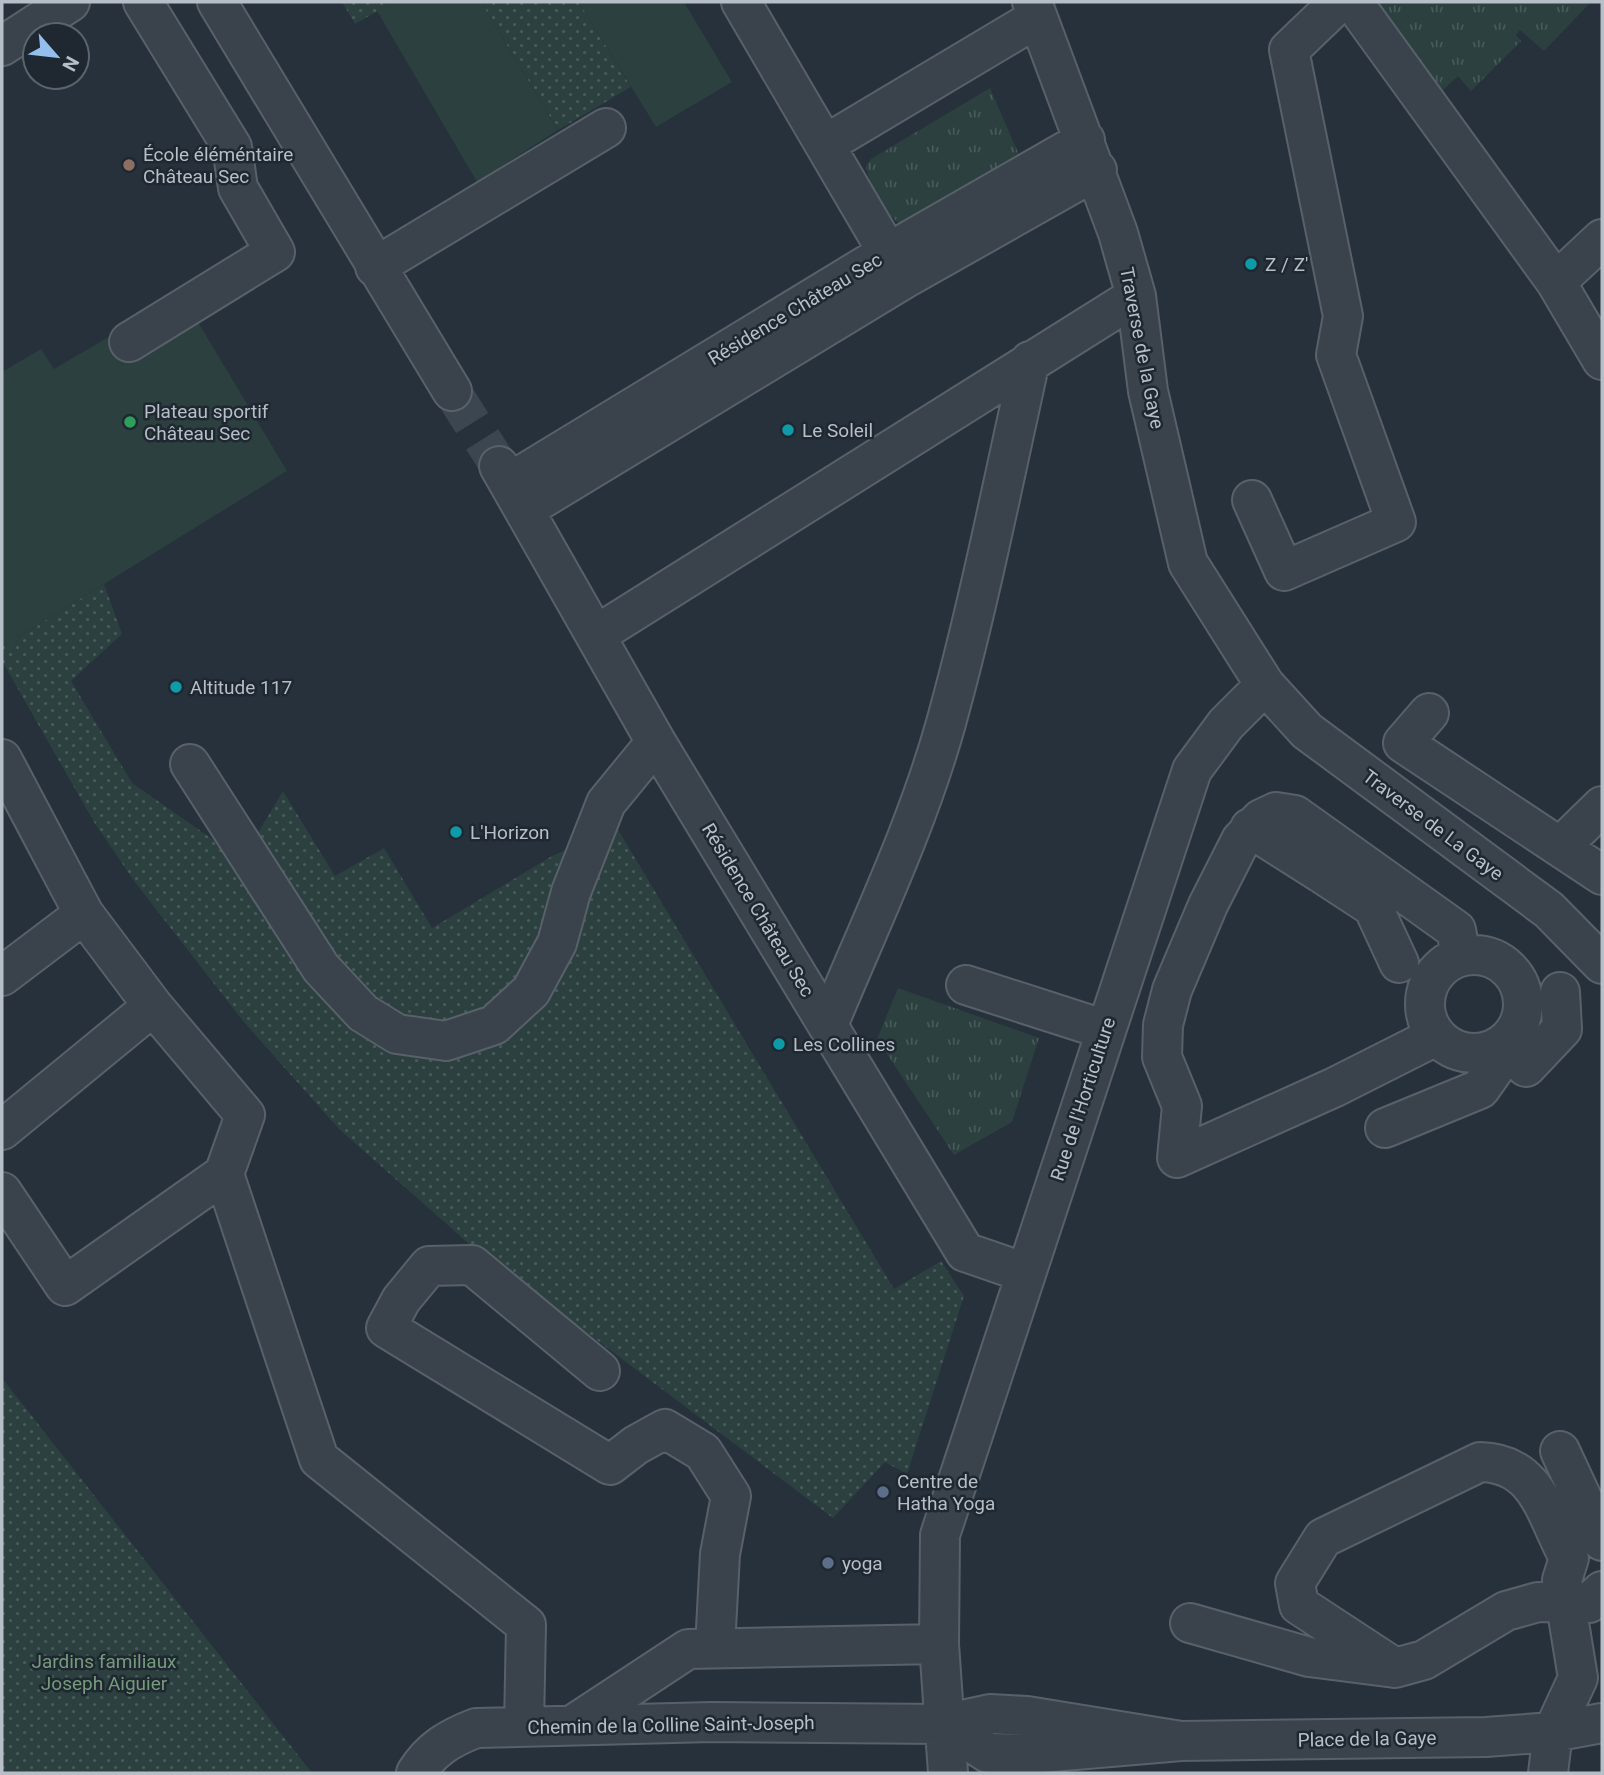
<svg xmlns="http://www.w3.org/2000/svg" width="1604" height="1775" viewBox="0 0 1604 1775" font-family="Roboto,sans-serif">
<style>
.grass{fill:url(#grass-tufts)}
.garden{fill:url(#garden-dots)}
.pitch{fill:#2b403f}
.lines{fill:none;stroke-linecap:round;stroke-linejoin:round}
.minor-tunnel{stroke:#3c4650;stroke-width:38;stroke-dasharray:38 19;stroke-linecap:butt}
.minor-casing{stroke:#58616a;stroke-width:42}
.minor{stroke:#3a434c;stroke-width:38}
.education-dot{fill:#8d6e63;stroke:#1f2831;stroke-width:2.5}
.culture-dot{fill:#0f9aa8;stroke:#1f2831;stroke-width:2.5}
.leisure-dot{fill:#2e9e5b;stroke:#1f2831;stroke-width:2.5}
.service-dot{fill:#5c6f8a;stroke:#1f2831;stroke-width:2.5}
.labels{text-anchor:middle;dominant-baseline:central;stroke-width:5;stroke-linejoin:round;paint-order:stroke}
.poi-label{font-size:19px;fill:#b6bec7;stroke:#1f2831;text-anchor:start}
.street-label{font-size:19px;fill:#b6bec7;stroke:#1f2831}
.park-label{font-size:19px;fill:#769b7c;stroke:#1f2831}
</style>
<defs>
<pattern id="grass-tufts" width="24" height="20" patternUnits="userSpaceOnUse" patternTransform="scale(1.75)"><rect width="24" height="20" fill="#2b403f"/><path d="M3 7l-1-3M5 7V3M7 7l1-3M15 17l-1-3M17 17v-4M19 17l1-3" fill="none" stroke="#485a59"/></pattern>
<pattern id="garden-dots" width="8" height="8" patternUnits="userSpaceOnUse" patternTransform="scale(1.75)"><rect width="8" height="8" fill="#2b403f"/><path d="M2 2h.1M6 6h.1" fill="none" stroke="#485a59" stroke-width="1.8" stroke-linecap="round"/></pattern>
</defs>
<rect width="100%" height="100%" fill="#26313b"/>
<path class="grass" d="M1376 2H1591L1544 51 1520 30 1516 35 1521 41 1471 91 1458 76 1441 92Z
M990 88 1020 157 904 227C887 217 869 186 866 166L871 159Z
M898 988 1039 1038 1012 1122 954 1155 877 1039Z"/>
<path class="garden" d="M342 2H394L355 24Z
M481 2H579L631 87 558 130Z
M104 584 122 634 71 681 132 783 225 848 258 833 283 791 335 876 384 848 432 928 552 856 617 828 894 1289 941 1261 964 1296 907 1474 885 1462 833 1518 469 1244 339 1129 243 1021 134 881 94 822 2 661V647Z
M2 1378 312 1773H2Z"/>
<path class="pitch" d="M394 2H481L558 130 477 182 377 11Z
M579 2H684L732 82 656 127Z
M245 257 198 322 287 471 2 647V372L41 349 54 369Z"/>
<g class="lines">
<path class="minor-tunnel" d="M452 391 499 466"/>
<defs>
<path id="minor" d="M217 2 452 391
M741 2 901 275
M1032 2 1118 233 1136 296 1148 391 1188 563 1265 685 1307 731 1549 910 1602 964
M1353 2 1556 282 1602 360
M2 46 70 2
M826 144 1037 18
M375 267 606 128
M1556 282 1602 239
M129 342 275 252 238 188 232 147 143 2
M499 466 656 742 965 1252 1026 1273
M509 483 867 265 1085 140
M1252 500 1284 571 1396 522 1336 355 1343 316 1289 50 1339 2
M525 509 904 279 1097 170
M596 635 1136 296
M1429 713 1403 743 1602 875
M2 759 84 914 153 1006 245 1115 224 1174 65 1286 2 1192
M190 764 321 968 363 1013 397 1034 446 1041 494 1025 531 991 557 943 571 892 606 803 656 742
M1250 828 1321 873 1336 852
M1560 847 1602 806
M1321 873 1373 907 1399 963
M1425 1004a49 49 0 1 1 98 0a49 49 0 1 1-98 0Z
M2 976 84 914
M966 985 1106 1030
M828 1025C869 926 917 827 946 723 979 604 1003 482 1030 361
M1436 1036 1335 1087 1177 1158 1182 1106 1162 1057 1163 1025 1172 990 1208 905 1241 840 1261 819 1276 812 1295 815 1456 930 1461 956
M1526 1067 1562 1029 1560 992
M1385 1128 1480 1089 1497 1065 1494 1049
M2 1130 153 1006
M224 1174 319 1459 526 1625 524 1726
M600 1371 472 1265 429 1266 401 1300 386 1328 610 1465 636 1445 665 1429 703 1452 731 1496 720 1554 715 1647
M1560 1451 1602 1541
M1190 1623 1309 1657 1395 1668 1424 1660 1506 1611 1538 1602 1589 1603 1602 1591
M1395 1668 1299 1605 1295 1583 1323 1538 1480 1462C1538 1463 1545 1514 1569 1558L1562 1580 1578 1678 1553 1732 1548 1773
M574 1724 688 1649 939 1644
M943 1724 988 1753 1028 1754 1181 1741 1486 1737 1553 1732 1602 1723
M416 1773C431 1749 450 1738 476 1728L712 1722 943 1724 990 1714 1027 1716 1181 1741
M948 1773 939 1644 940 1535 1192 770 1226 724 1265 685"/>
</defs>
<use href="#minor" class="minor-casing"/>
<use href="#minor" class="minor"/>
</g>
<circle class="education-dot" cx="129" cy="165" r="7"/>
<g class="culture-dot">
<circle cx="1251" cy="264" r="7"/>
<circle cx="788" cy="430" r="7"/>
<circle cx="176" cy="687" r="7"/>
<circle cx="456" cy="832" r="7"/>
<circle cx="779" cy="1044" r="7"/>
</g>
<circle class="leisure-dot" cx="130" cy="422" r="7"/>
<g class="service-dot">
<circle cx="883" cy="1492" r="7"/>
<circle cx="828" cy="1563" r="7"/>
</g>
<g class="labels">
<g class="poi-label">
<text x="143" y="154">École éléméntaire<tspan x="143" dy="22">Château Sec</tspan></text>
<text x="1265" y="264">Z / Z'</text>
<text x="144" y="411">Plateau sportif<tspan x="144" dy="22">Château Sec</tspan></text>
<text x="802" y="430">Le Soleil</text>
<text x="190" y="687">Altitude 117</text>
<text x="470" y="832">L'Horizon</text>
<text x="793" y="1044">Les Collines</text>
<text x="897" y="1481">Centre de<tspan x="897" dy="22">Hatha Yoga</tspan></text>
<text x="842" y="1563">yoga</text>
</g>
<g class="street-label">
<text transform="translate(795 309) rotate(-31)">Résidence Château Sec</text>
<text transform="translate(1142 348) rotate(79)">Traverse de la Gaye</text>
<text transform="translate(1433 825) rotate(37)">Traverse de La Gaye</text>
<text transform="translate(758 910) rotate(59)">Résidence Château Sec</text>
<text transform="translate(1083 1099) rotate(-72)">Rue de l'Horticulture</text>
<text transform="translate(671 1725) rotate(-1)">Chemin de la Colline Saint-Joseph</text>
<text transform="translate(1367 1739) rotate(-1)">Place de la Gaye</text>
</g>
<g class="park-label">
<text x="104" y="1661">Jardins familiaux<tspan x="104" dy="22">Joseph Aiguier</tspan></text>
</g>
</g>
<rect width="1604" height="1775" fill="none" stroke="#b6bec7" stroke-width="7"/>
<g transform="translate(56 56) rotate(118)"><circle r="33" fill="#1f2831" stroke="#5b646d" stroke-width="2"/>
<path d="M0-5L12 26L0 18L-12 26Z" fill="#93beee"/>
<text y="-10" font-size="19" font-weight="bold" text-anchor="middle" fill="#b6bec7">N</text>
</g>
</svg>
